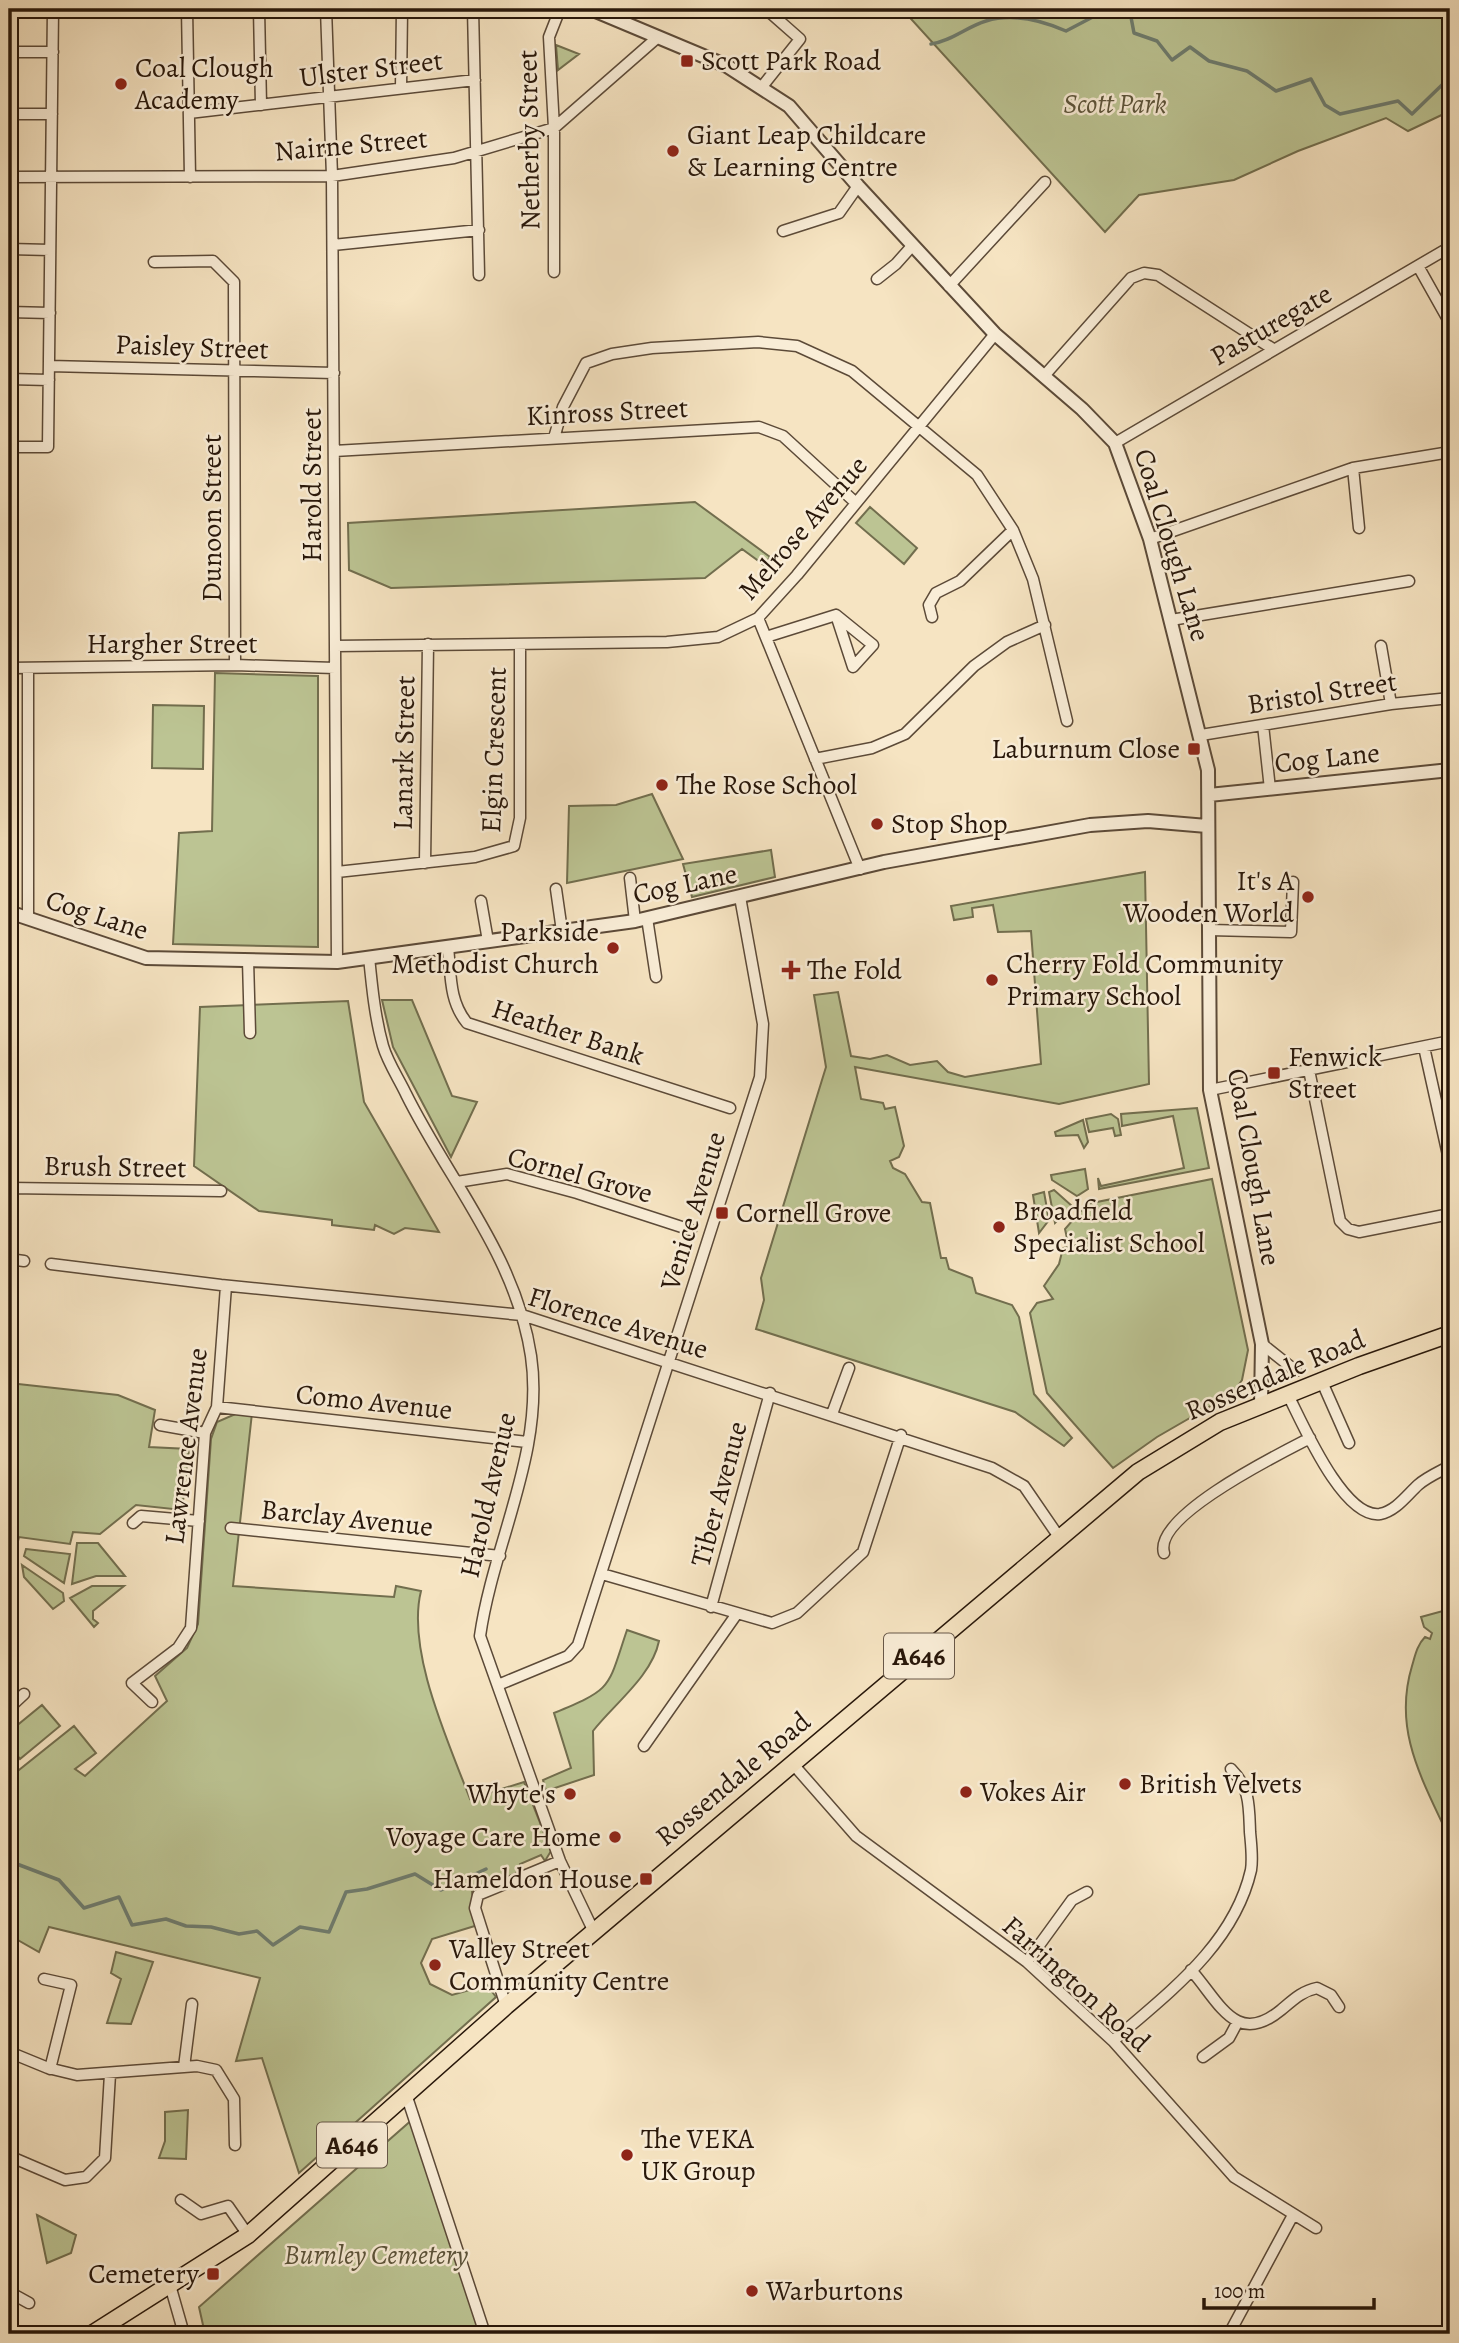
<svg xmlns="http://www.w3.org/2000/svg" width="1459" height="2343" viewBox="0 0 1459 2343" font-family="Alegreya,serif">
<style>
.green{fill:#bcc493;stroke:#726e4e;stroke-width:2}
.lines{fill:none;stroke-linecap:round;stroke-linejoin:round}
.stream{stroke:#6e7c6f;stroke-width:3.5}
.minor-casing{stroke:#5c4a38;stroke-width:13}
.tertiary-casing{stroke:#5c4a38;stroke-width:16}
.trunk-casing{stroke:#28170a;stroke-width:19}
.minor{stroke:#f9edd7;stroke-width:10}
.tertiary{stroke:#f9edd7;stroke-width:12}
.trunk{stroke:#f6e4c2;stroke-width:16}
.poi-dot{fill:#8f2418;stroke:#f9edd7;stroke-width:2.5}
.labels{text-anchor:middle;dominant-baseline:central;stroke-width:5;stroke-linejoin:round;paint-order:stroke}
.shield{fill:#f9edd7;stroke:#675748;stroke-width:2}
.shield-label{font-size:26px;font-weight:bold;fill:#28170a}
.poi-label{font-size:28px;fill:#28170a;stroke:#f9edd7;text-anchor:start}
.street-label{font-size:28px;fill:#28170a;stroke:#f9edd7}
.park-label{font-size:28px;font-style:italic;fill:#5c543a;stroke:#f9edd7}
</style>
<rect width="100%" height="100%" fill="#f6e4c2"/>
<filter id="stains"><feTurbulence type="fractalNoise" baseFrequency=".00286" numOctaves="4"/><feColorMatrix values="0 0 0 0 .2 0 0 0 0 .09 0 0 0 0 .02 0 0 0 .5 -.17"/></filter>
<radialGradient id="worn" r=".72"><stop offset=".6" stop-color="#630" stop-opacity="0"/><stop offset="1" stop-color="#630" stop-opacity=".3"/></radialGradient>
<path class="green" d="M902 9H1450V111L1408 131 1386 118 1298 151 1234 180 1139 195 1105 232Z
M556 45 579 54 558 70Z
M695 502 770 557 764 565 742 549 705 578 391 588 349 570 348 523Z
M870 507 917 548 904 564 856 523Z
M215 673 318 676V947L173 944 179 833 212 831Z
M153 705 204 706 203 769 152 768Z
M652 794 683 859 567 883 569 806 616 805Z
M771 850 775 877 692 897 683 864Z
M1145 872 1149 1084 1059 1104 855 1067 861 1099 883 1103 885 1109 895 1107 904 1146 899 1157 890 1161 893 1168 905 1174 922 1202 930 1203 941 1258H946L949 1269 972 1278 976 1293 1012 1305 1019 1317 1034 1394 1072 1438 1064 1446 1015 1412 756 1329 764 1300 761 1278 826 1067 814 995 838 992 851 1056 870 1059 887 1055 910 1065 937 1061 948 1072 965 1077 1041 1064 1031 931 998 932 993 905 972 908 973 917 954 920 951 906Z
M382 1000H412L452 1096 477 1102 451 1157 393 1047Z
M348 1001 364 1102 439 1232 405 1228 394 1234 375 1225 374 1230 332 1225V1220L259 1211 194 1166 200 1007Z
M1197 1108 1209 1168 1099 1189 1098 1178 1101 1186 1184 1168 1173 1116 1122 1126 1121 1114Z
M1111 1114 1118 1119 1121 1135 1115 1136 1113 1128 1089 1132 1086 1119Z
M1083 1120 1088 1142 1084 1148 1078 1135 1056 1136 1055 1132Z
M1085 1169 1088 1189 1077 1196 1052 1180 1051 1175Z
M1212 1179 1248 1350 1242 1380 1233 1393 1157 1437 1113 1468 1047 1393 1030 1313 1037 1303 1053 1299 1044 1286 1059 1264 1063 1248 1095 1241 1094 1237 1068 1243 1065 1229 1087 1204Z
M1054 1190 1072 1206 1055 1223 1049 1192Z
M1044 1192 1049 1220 1039 1233 1033 1195Z
M9 1383 118 1395 155 1410 149 1447 189 1449 182 1510 136 1505 100 1534 73 1532 70 1544 19 1537 15 1553 9 1552Z
M240 1412 252 1413 233 1586 394 1597 396 1586 421 1591C406 1651 449 1743 470 1799L524 1782 551 1851 545 1861 541 1855 520 1864 522 1873 472 1892 478 1925 432 1939 421 1963 430 1984 452 1995 487 1985 496 1997 299 2173 262 2058 236 2061 260 1978 49 1927 39 1952 9 1935V1778L74 1726 96 1753 75 1769 85 1776 167 1701 155 1676 187 1648 198 1624 211 1439 217 1422Z
M77 1543H98L125 1576H96L72 1584Z
M26 1549 70 1554 64 1583 24 1556Z
M22 1565 63 1593 64 1601 53 1609 24 1577Z
M92 1586H124L93 1611V1619L98 1623 94 1627 70 1598Z
M1450 1609V1840C1424 1782 1392 1732 1412 1666 1415 1656 1417 1645 1425 1637L1430 1639 1432 1633 1424 1627 1421 1617Z
M627 1630 659 1641C652 1676 614 1704 593 1731L594 1775 546 1791 543 1780 571 1768 554 1713C614 1688 607 1689 627 1630Z
M42 1705 60 1726 20 1759 9 1744V1732Z
M116 1952 153 1962 131 2024 107 2023 121 1979 111 1973Z
M188 2110 186 2159 159 2158 165 2141V2112Z
M414 2118 486 2334H205L199 2307Z
M37 2215 76 2235 71 2253 47 2263Z"/>
<g class="lines">
<path class="stream" d="M931 44C952 41 966 27 986 21 1013 13 1041 20 1066 31L1108 9 1130 12 1134 33 1157 41 1172 60 1190 47 1209 61 1247 71 1276 91 1311 79 1325 105 1340 114 1398 101 1412 114 1444 83 1450 81
M9 1861 59 1880 84 1908 119 1897 132 1925 166 1919 186 1926 211 1927 239 1934 257 1931 273 1945 300 1927 329 1932 346 1892 367 1889 415 1874 441 1890 486 1869"/>
<defs>
<path id="minor" d="M187 9 190 177
M259 9 261 105
M326 9 332 176 337 962
M473 9 479 275
M9 52H53
M401 88 402 9
M761 88 800 39 766 9
M189 113 475 80
M9 114H52
M9 177 332 176 454 158 554 128 658 37
M783 231 839 213 858 186
M333 245 479 230
M9 249 50 250
M154 262 213 261 234 282 235 665
M1418 266 1450 323
M554 272V128L549 37 560 9
M877 279 896 264 912 246
M949 286 1045 182
M9 312 50 313
M49 366 334 373
M1044 376 1131 278 1144 273 1158 275 1273 349
M9 379 49 380
M554 438 563 407 586 363 612 354 652 348 758 342 797 346 852 371 977 475 1013 530 1033 579 1067 721
M1115 443 1450 247
M9 447H48L53 9
M334 451 759 427 783 436 856 503
M1353 468 1359 528
M1150 539 1353 468 1450 452
M932 617 929 605 936 593 960 581 1013 530
M758 618 860 869
M1171 620 1409 581
M766 637 836 615 873 645 853 667 836 615
M335 646 667 642 718 637 758 618 797 575 995 334
M1381 646 1391 704
M9 668 235 665 335 668
M1263 725 1270 789
M1201 735 1391 704 1450 698
M815 759 872 748 905 734 974 666 1007 642 1045 625
M425 863 428 644
M337 872 475 857 514 846 520 818V644
M630 878 635 921
M556 889 562 931
M481 901 488 941
M647 918 656 977
M28 919V668
M1209 930 1291 932 1293 882
M448 947C451 975 449 1001 467 1023L730 1108
M369 957C372 987 375 1018 383 1046 388 1063 399 1079 406 1094 449 1181 516 1256 531 1356 545 1451 493 1544 480 1636L560 1861 594 1932
M248 960 250 1033
M1424 1047 1450 1164
M1309 1070 1340 1221 1348 1229 1359 1232 1450 1214
M1210 1090 1450 1041
M457 1182 507 1174 577 1193 691 1230
M9 1188 221 1191
M9 1247 11 1188
M9 1259 24 1261
M51 1264 221 1285 522 1315 992 1468 1024 1486 1059 1537
M1262 1344 1296 1371
M1322 1382 1349 1443
M1288 1395C1302 1422 1343 1519 1380 1514 1396 1511 1407 1495 1418 1485 1427 1477 1439 1472 1450 1466
M217 1407 527 1442
M832 1414 849 1368
M160 1425 205 1433
M133 1523 141 1516 199 1521
M231 1528 500 1556
M1164 1553C1153 1516 1281 1453 1310 1438
M602 1574 772 1623 797 1613 863 1552 901 1435
M711 1607 770 1393
M498 1685 568 1656 578 1645 760 1077 763 1024 740 897
M152 1702 132 1683 178 1648 191 1628 205 1433 217 1407 226 1286
M9 1708 24 1694
M644 1746 736 1615
M792 1763 856 1836 1027 1962 1113 2041 1234 2177 1316 2228
M1027 1962 1072 1900 1087 1892
M1191 1970C1220 2003 1236 2047 1281 2010 1293 2000 1302 1991 1317 1988L1331 1995 1339 2007
M44 1979 71 1985 50 2069
M506 2006 475 1908 478 1895 560 1861
M1113 2041C1168 1993 1234 1945 1251 1870 1253 1858 1251 1844 1250 1832 1249 1805 1250 1788 1231 1769
M9 2052 48 2068 77 2075 197 2066 216 2070 234 2099 235 2145
M1203 2057 1229 2038 1237 2023
M184 2067 192 2004
M407 2097 485 2334
M9 2156 65 2180 86 2177 105 2158 110 2074
M181 2200 201 2214 228 2206 248 2235
M170 2285 184 2334
M9 2292 29 2303
M1229 2334 1293 2215"/>
<path id="tertiary" d="M591 9 727 66 789 106 858 186 995 334 1082 409 1115 443 1150 539 1208 770 1210 1090 1262 1344 1261 1405
M1209 795 1450 770
M9 912 146 958 337 962 635 921 884 862 1090 825 1148 821 1207 826"/>
<path id="trunk" d="M92 2334 248 2235 506 2006 1138 1472 1220 1422 1359 1366 1450 1334"/>
</defs>
<use href="#minor" class="minor-casing"/>
<use href="#tertiary" class="tertiary-casing"/>
<use href="#trunk" class="trunk-casing"/>
<use href="#minor" class="minor"/>
<use href="#tertiary" class="tertiary"/>
<use href="#trunk" class="trunk"/>
</g>
<g class="poi-dot">
<rect x="680" y="54" width="14" height="14" rx="3.5"/>
<circle cx="121" cy="84" r="7"/>
<circle cx="673" cy="151" r="7"/>
<rect x="1187" y="742" width="14" height="14" rx="3.5"/>
<circle cx="662" cy="785" r="7"/>
<circle cx="877" cy="824" r="7"/>
<circle cx="1308" cy="897" r="7"/>
<circle cx="613" cy="948" r="7"/>
<path d="M787.5 959.5h7v7h7v7h-7v7h-7v-7h-7v-7h7z"/>
<circle cx="992" cy="980" r="7"/>
<rect x="1267" y="1066" width="14" height="14" rx="3.5"/>
<rect x="715" y="1206" width="14" height="14" rx="3.5"/>
<circle cx="999" cy="1227" r="7"/>
<circle cx="1125" cy="1784" r="7"/>
<circle cx="966" cy="1792" r="7"/>
<circle cx="570" cy="1794" r="7"/>
<circle cx="615" cy="1837" r="7"/>
<rect x="639" y="1872" width="14" height="14" rx="3.5"/>
<circle cx="435" cy="1965" r="7"/>
<circle cx="627" cy="2155" r="7"/>
<rect x="206" y="2267" width="14" height="14" rx="3.5"/>
<circle cx="752" cy="2291" r="7"/>
</g>
<g class="labels">
<g class="shield">
<rect x="884" y="1633.5" width="70" height="45" rx="5"/>
<rect x="317" y="2122.5" width="70" height="45" rx="5"/>
</g>
<g class="shield-label">
<text x="919" y="1656">A646</text>
<text x="352" y="2145">A646</text>
</g>
<g class="poi-label">
<text x="701" y="61">Scott Park Road</text>
<text x="135" y="68">Coal Clough<tspan x="135" dy="32">Academy</tspan></text>
<text x="687" y="135">Giant Leap Childcare<tspan x="687" dy="32">&amp; Learning Centre</tspan></text>
<text x="1180" y="749" text-anchor="end">Laburnum Close</text>
<text x="676" y="785">The Rose School</text>
<text x="891" y="824">Stop Shop</text>
<text x="1294" y="881" text-anchor="end">It's A<tspan x="1294" dy="32">Wooden World</tspan></text>
<text x="599" y="932" text-anchor="end">Parkside<tspan x="599" dy="32">Methodist Church</tspan></text>
<text x="1006" y="964">Cherry Fold Community<tspan x="1006" dy="32">Primary School</tspan></text>
<text x="807" y="970">The Fold</text>
<text x="1288" y="1057">Fenwick<tspan x="1288" dy="32">Street</tspan></text>
<text x="1013" y="1211">Broadfield<tspan x="1013" dy="32">Specialist School</tspan></text>
<text x="736" y="1213">Cornell Grove</text>
<text x="1139" y="1784">British Velvets</text>
<text x="980" y="1792">Vokes Air</text>
<text x="556" y="1794" text-anchor="end">Whyte's</text>
<text x="601" y="1837" text-anchor="end">Voyage Care Home</text>
<text x="632" y="1879" text-anchor="end">Hameldon House</text>
<text x="449" y="1949">Valley Street<tspan x="449" dy="32">Community Centre</tspan></text>
<text x="641" y="2139">The VEKA<tspan x="641" dy="32">UK Group</tspan></text>
<text x="199" y="2274" text-anchor="end">Cemetery</text>
<text x="766" y="2291">Warburtons</text>
</g>
<g class="street-label">
<text transform="translate(371 69) rotate(-7)">Ulster Street</text>
<text transform="translate(529 140) rotate(-91)">Netherby Street</text>
<text transform="translate(351 145) rotate(-5)">Nairne Street</text>
<text transform="translate(1271 325) rotate(-30)">Pasturegate</text>
<text transform="translate(192 347) rotate(2)">Paisley Street</text>
<text transform="translate(607 412) rotate(-3)">Kinross Street</text>
<text transform="translate(312 485) rotate(-90)">Harold Street</text>
<text transform="translate(212 518) rotate(-90)">Dunoon Street</text>
<text transform="translate(803 528) rotate(-49)">Melrose Avenue</text>
<text transform="translate(1172 545) rotate(73)">Coal Clough Lane</text>
<text x="172" y="644">Hargher Street</text>
<text transform="translate(1322 693) rotate(-9)">Bristol Street</text>
<text transform="translate(494 750) rotate(-88)">Elgin Crescent</text>
<text transform="translate(404 753) rotate(-89)">Lanark Street</text>
<text transform="translate(1327 758) rotate(-6)">Cog Lane</text>
<text transform="translate(685 884) rotate(-12)">Cog Lane</text>
<text transform="translate(97 915) rotate(18)">Cog Lane</text>
<text transform="translate(568 1032) rotate(18)">Heather Bank</text>
<text transform="translate(115 1167) rotate(1)">Brush Street</text>
<text transform="translate(1254 1167) rotate(80)">Coal Clough Lane</text>
<text transform="translate(580 1175) rotate(15)">Cornel Grove</text>
<text transform="translate(693 1211) rotate(-73)">Venice Avenue</text>
<text transform="translate(618 1323) rotate(17)">Florence Avenue</text>
<text transform="translate(1275 1375) rotate(-23)">Rossendale Road</text>
<text transform="translate(374 1402) rotate(6)">Como Avenue</text>
<text transform="translate(186 1446) rotate(-83)">Lawrence Avenue</text>
<text transform="translate(719 1494) rotate(-75)">Tiber Avenue</text>
<text transform="translate(488 1495) rotate(-77)">Harold Avenue</text>
<text transform="translate(347 1518) rotate(6)">Barclay Avenue</text>
<text transform="translate(733 1779) rotate(-40)">Rossendale Road</text>
<text transform="translate(1076 1984) rotate(42)">Farrington Road</text>
</g>
<g class="park-label">
<text x="1115" y="104">Scott Park</text>
<text x="376" y="2255">Burnley Cemetery</text>
</g>
</g>
<rect width="1459" height="2343" fill="none" stroke="#f6e4c2" stroke-width="35"/>
<rect x="10" y="10" width="1438" height="2322" fill="none" stroke="#28170a" stroke-width="3.5"/>
<rect x="18" y="18" width="1424" height="2308" fill="none" stroke="#28170a" stroke-width="2"/>
<path d="M1204 2298v10h170v-10" fill="none" stroke="#28170a" stroke-width="3.5"/>
<text x="1214" y="2298" font-size="21" fill="#28170a" stroke="#f9edd7" stroke-width="5" paint-order="stroke">100 m</text>
<rect width="100%" height="100%" filter="url(#stains)"/>
<rect width="100%" height="100%" fill="url(#worn)"/>
</svg>
